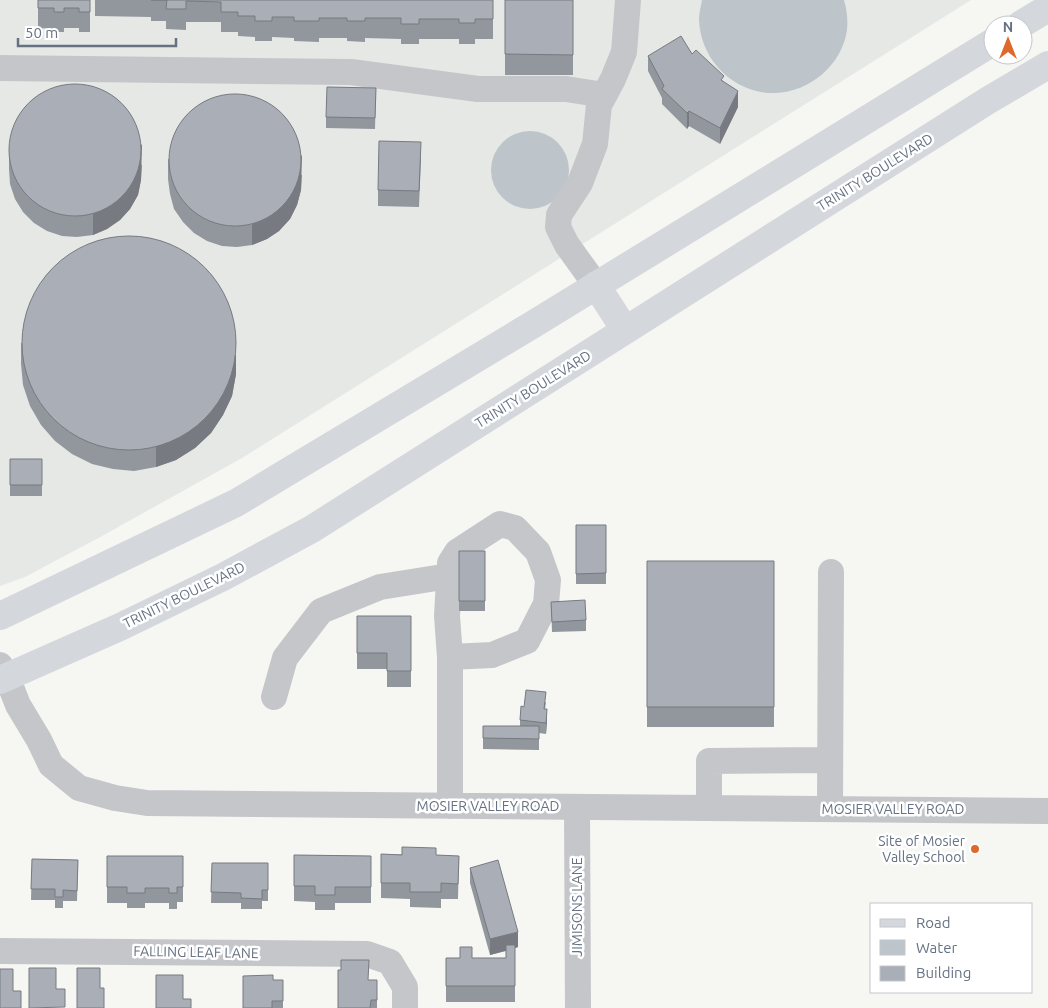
<svg xmlns="http://www.w3.org/2000/svg" width="1048" height="1008" viewBox="0 0 1048 1008" font-family="Ubuntu,sans-serif">
<style>
.built{fill:#e6e8e6}
.water{fill:#bdc5ca}
.lines{fill:none;stroke-linecap:round;stroke-linejoin:round}
.minor{stroke:#c4c6ca;stroke-width:26}
.major{stroke:#d4d8dc;stroke-width:28}
.wall{fill:#92969d}
.shaded-wall{fill:#777a80}
.building{fill:#aaafb7;stroke:#777a80}
.poi-dot{fill:#de692b;stroke:#fff;stroke-width:2}
.labels{text-anchor:middle;dominant-baseline:central;stroke-width:5;stroke-linejoin:round;paint-order:stroke}
.street-label{font-size:14px;fill:#667283;stroke:#fff}
.poi-label{font-size:14px;fill:#667283;stroke:#fff;text-anchor:end}
</style>
<rect width="100%" height="100%" fill="#f6f6f3"/>
<path class="built" d="M0 0H971L242 458 102 536 25 577 0 586Z"/>
<path class="water" d="M702 0H844C847 10 848 20 847 30 842 65 810 92 775 93 734 94 700 60 699 19 699 13 701 6 702 0Z
M491 170a39 39 0 1 1 78 0a39 39 0 1 1-78 0Z"/>
<g class="lines">
<path class="minor" d="M0 68 351 72 478 89H566L604 95
M596 285 567 245 558 227 559 215 580 183 595 144 599 105 613 79 624 52 628 0
M450 657 492 655 527 641 546 604 548 580 538 552 515 528 500 524 457 552 450 563 447 616 450 657V806
M0 665 7 677 18 705 39 740 51 765 79 788 115 798 147 803 1048 811
M274 697 285 658 321 611 380 587 449 576
M577 807 578 1008
M709 807V761L830 760
M830 808 831 572
M0 951 367 954 390 962 405 987V1008"/>
<path class="major" d="M1020 25 1048 8
M596 285 625 330
M0 616 236 503 532 325 993 42
M0 680 120 627 223 577 312 529 987 101 1048 65"/>
</g>
<path class="wall" d="M38 0H90V32H79V28H64V32H54V29L38 28Z
M95 0H493V39H475V44H459V39H419V44H401V39L365 38V42L347 41V38H319V42L294 41V38L272 37V41H255V37L238 36V32H221V22H186V30L166 29V21H151V17L95 16Z
M505 0H573V75H505Z
M692 54 724 82 738 107 720 144 689 126 687 129 662 104V98L648 71V56Z
M376 88 375 129 326 128V117Z
M9 148 142 165 141 180 138 195 130 209 120 220 107 229 93 235 77 237 62 236 47 231 34 223 23 212 15 199 10 184 9 169Z
M421 158 419 207 378 206V190Z
M168 159 302 175 301 190 297 205 290 219 279 231 267 239 252 245 237 247 222 246 207 241 194 233 183 222 174 209 170 194 168 179Z
M21 343 236 374 232 396 223 415 211 433 195 448 176 460 156 467 134 471 113 469 92 464 72 454 55 441 41 425 30 406 23 385 21 364Z
M10 459H42V496H10Z
M576 525H606V584H576Z
M459 551H485V611H459Z
M647 561H774V727H647Z
M551 602 586 620V631L552 632Z
M357 616H411V687H387V669H357Z
M546 702 545 709 547 720 546 734 539 733V750L483 749V738L520 726V720L524 707Z
M381 854 459 856 458 899H441V908L410 907V899L381 898Z
M294 855 371 856V903H335V910H315V902L294 901Z
M107 856H183V902H177V909H169V903H145V908H127V903H107Z
M32 859 78 860 77 901H63V908H55V900H31Z
M212 863H268V901H262V909H241V903H211Z
M470 868 518 947 515 948V1002H446V958H506V951L490 955 470 883Z
M273 980H283V1008H243Z
M368 980H377V1008H338Z"/>
<path class="shaded-wall" d="M738 91V107L720 144V128Z
M689 111V126L687 129V113Z
M142 144 141 180 138 195 130 209 120 220 107 229 93 235V214Z
M302 155 301 190 297 205 290 219 279 231 267 239 252 245V225Z
M236 354V374L232 396 223 415 211 433 195 448 176 460 156 467V447Z
M547 709V720L546 734V723Z
M518 932V947L515 948V1002V948L490 955V939Z"/>
<path class="building" d="M38 0H90V12H79V8H64V12H54V8H38Z
M151 0H493V19H475V23H459V19H419V24H401V18H365V21H347V18H319V21H294V17H272V21H255V16H238V12H221V2L186 1V9H166L167 0Z
M505 0H573V55L505 54Z
M681 36 692 54 696 50 724 76 721 80 738 91 720 128 689 111 687 113 662 89 664 86 648 56Z
M9 150a66 66 0 1 1 132 0a66 66 0 1 1-132 0Z
M327 87 376 88 375 118 326 117Z
M169 160a66 66 0 1 1 132 0a66 66 0 1 1-132 0Z
M379 141 421 142 419 191 378 190Z
M22 343a107 107 0 1 1 214 0a107 107 0 1 1-214 0Z
M10 459H42V485H10Z
M576 525H606V573L576 574Z
M459 551H485V601H459Z
M647 561H774V707H647Z
M585 600 586 620 552 622 551 602Z
M357 616H411V671H387V653H357Z
M526 690 546 692 544 709H547L546 723 520 720 521 706 524 707Z
M483 726H539V739L483 738Z
M402 847 436 848V855L459 856 458 884 441 883V892H410V883H381V854L402 855Z
M294 855 371 856V887H335V895H315V886H294Z
M107 856H183V887H177V893H169V888H145V893H127V887H107Z
M32 859 78 860 77 891 63 890V897H55V889H31Z
M498 860 518 932 490 939 470 868Z
M212 863H268V890H262V899L241 898V893L211 892Z
M506 945H515V986H446V958H460V947H472V958H506Z
M341 960H369L368 980H377V1000H371L370 1008H338V970H341Z
M29 968H56V989H65V1007L29 1008Z
M77 968H100V988H104V1008H77Z
M0 969H13V991H21V1008H0Z
M156 975H183V999H191V1008H156Z
M273 975V980H283V1001H272V1008H243V976Z"/>
<circle class="poi-dot" cx="975" cy="849" r="5"/>
<g class="labels">
<g class="street-label">
<text transform="translate(875 172) rotate(-32)">TRINITY BOULEVARD</text>
<text transform="translate(533 389) rotate(-32)">TRINITY BOULEVARD</text>
<text transform="translate(184 595) rotate(-26)">TRINITY BOULEVARD</text>
<text x="488" y="806">MOSIER VALLEY ROAD</text>
<text x="893" y="809">MOSIER VALLEY ROAD</text>
<text transform="translate(577 907) rotate(-90)">JIMISONS LANE</text>
<text transform="translate(196 952) rotate(1)">FALLING LEAF LANE</text>
</g>
<g class="poi-label">
<text x="965" y="841">Site of Mosier<tspan x="965" dy="16">Valley School</tspan></text>
</g>
</g>
<rect x="870" y="903" width="162" height="90" fill="#ffffff" stroke="#c2c7cd"/>
<rect x="880" y="919" width="25" height="8" fill="#d4d8dc" stroke="#c2c7cd"/>
<text x="916" y="928" font-size="15" fill="#667283">Road</text>
<rect x="880" y="940" width="25" height="15" fill="#bdc5ca" stroke="#c2c7cd"/>
<text x="916" y="953" font-size="15" fill="#667283">Water</text>
<rect x="880" y="966" width="25" height="15" fill="#aaafb7" stroke="#c2c7cd"/>
<text x="916" y="978" font-size="15" fill="#667283">Building</text>
<g transform="translate(1008 40)"><circle r="24" fill="#ffffff" stroke="#c2c7cd"/>
<path d="M0-4L9 19L0 12L-9 19Z" fill="#de692b"/>
<text y="-8" font-size="14" font-weight="bold" text-anchor="middle" fill="#667283">N</text>
</g>
<path d="M18 38v8h158v-8" fill="none" stroke="#667283" stroke-width="2.5"/>
<text x="25" y="38" font-size="15" fill="#667283" stroke="#ffffff" stroke-width="4" paint-order="stroke">50 m</text>
</svg>
